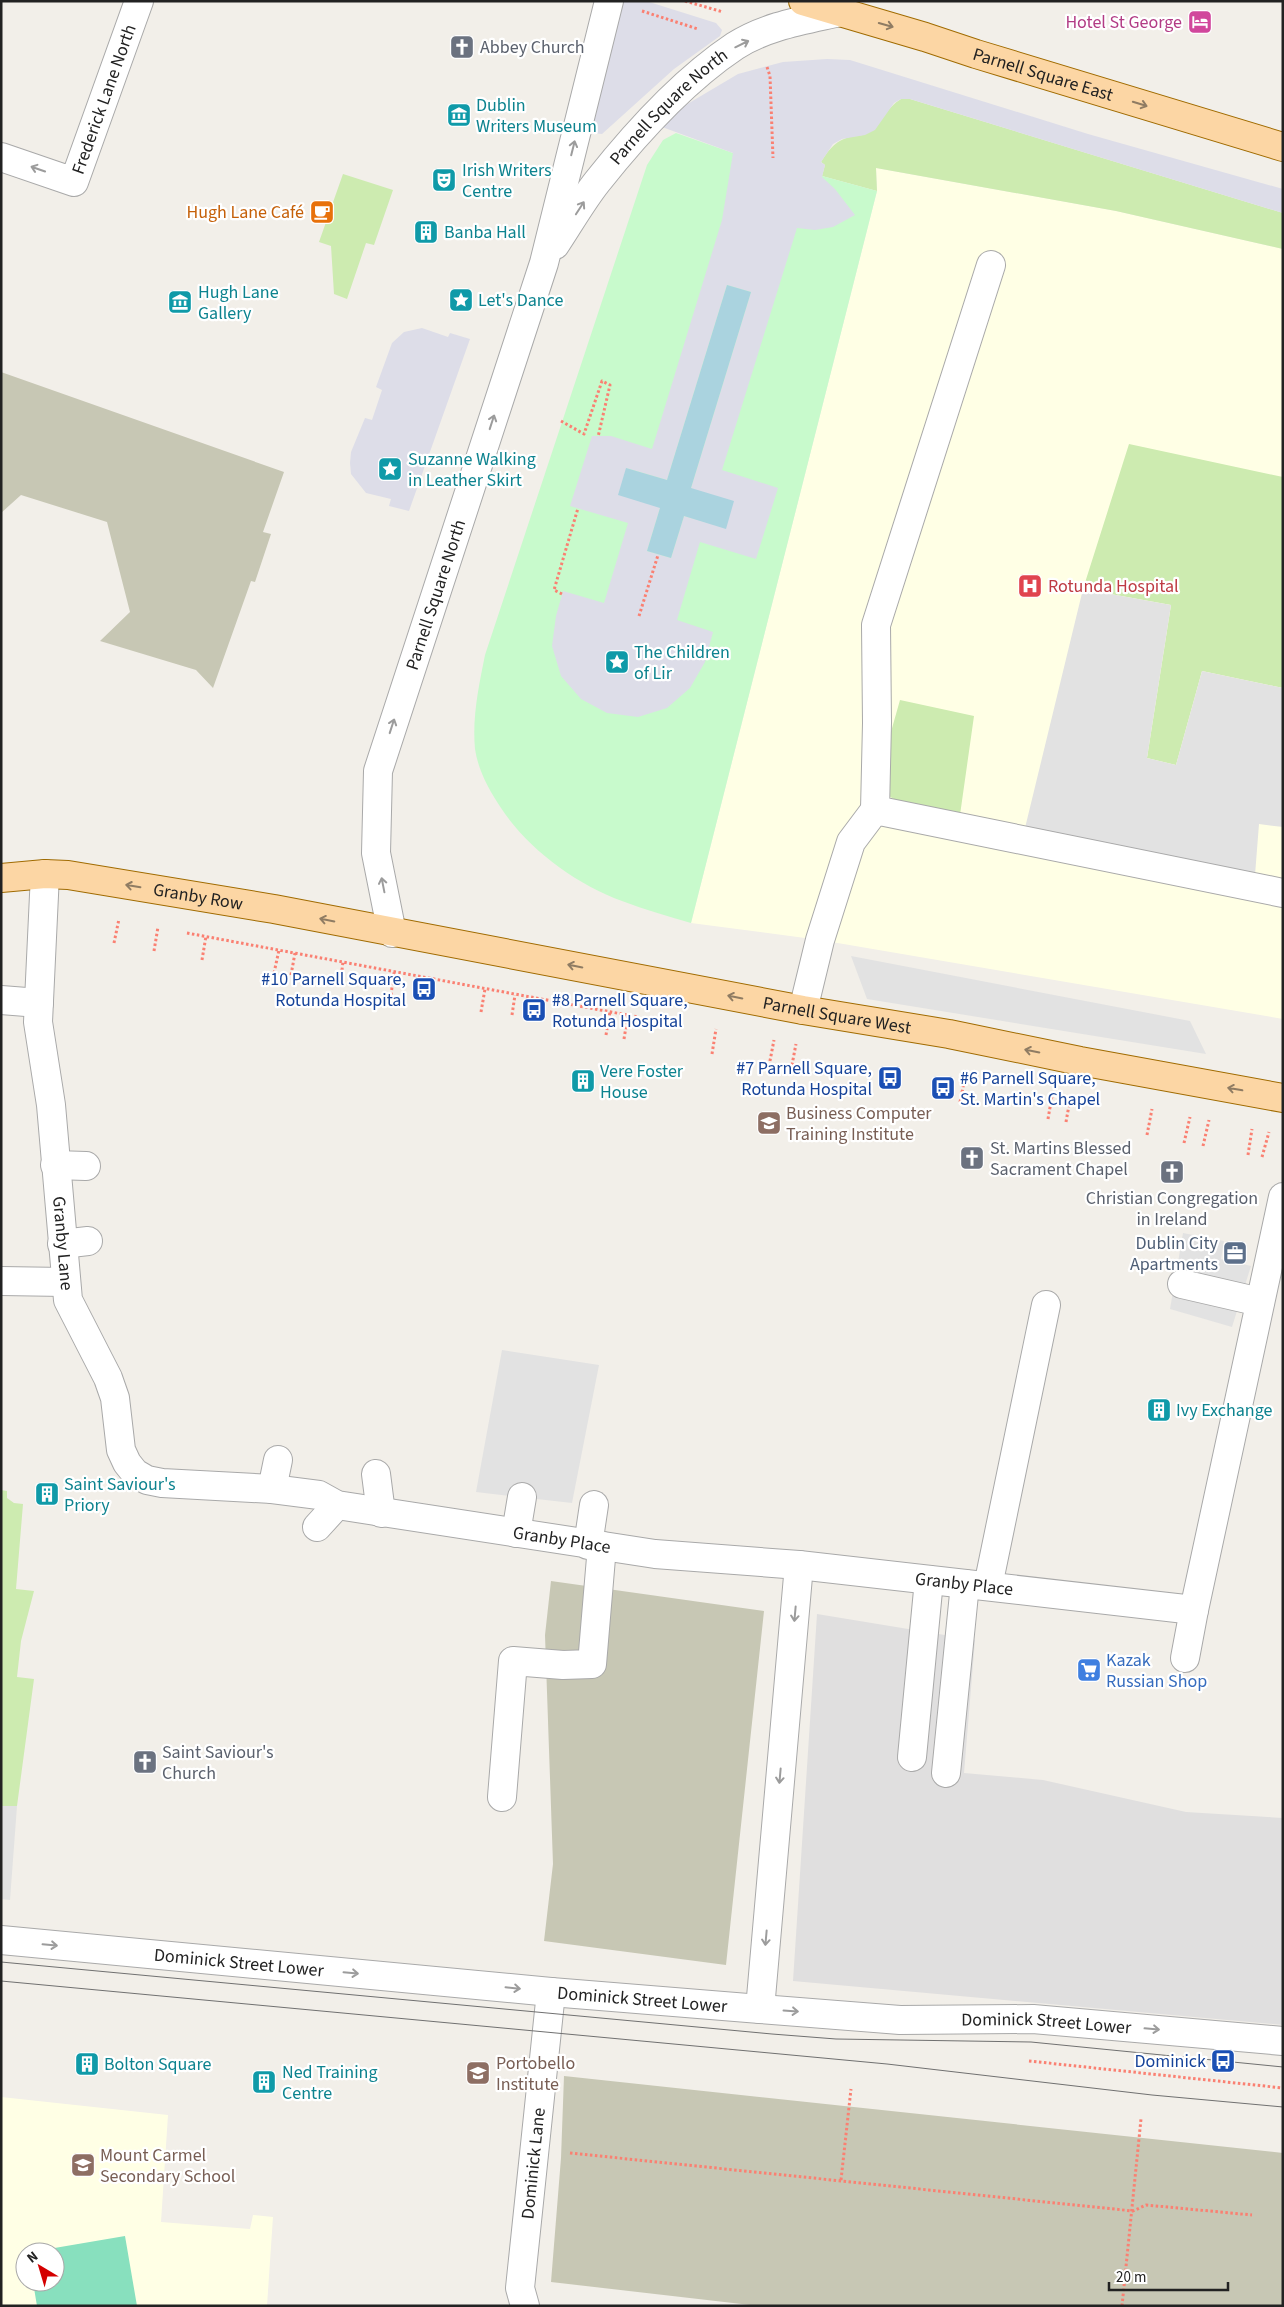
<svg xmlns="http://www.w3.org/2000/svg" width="1284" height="2307" viewBox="0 0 1284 2307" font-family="'Source Sans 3',sans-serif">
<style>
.residential{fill:#e0dfdf}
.education{fill:#ffffe5;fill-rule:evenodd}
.construction{fill:#c7c7b4}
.grass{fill:#cdebb0}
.park{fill:#c8facc}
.pitch{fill:#88e0be}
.parking{fill:#e2e2e2}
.plaza{fill:#dddde8;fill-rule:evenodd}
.water{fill:#aad3df}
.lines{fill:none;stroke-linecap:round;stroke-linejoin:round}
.minor-casing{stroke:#a9a9a9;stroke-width:30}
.major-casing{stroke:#a06b00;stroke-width:30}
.path{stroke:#fa8072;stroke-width:3;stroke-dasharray:2.5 2.5;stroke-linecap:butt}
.minor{stroke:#fff;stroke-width:28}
.major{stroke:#fcd6a4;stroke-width:28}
.tram{stroke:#707070;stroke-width:1}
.oneway{stroke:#8f7c63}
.oneway2{stroke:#9c9c9c}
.labels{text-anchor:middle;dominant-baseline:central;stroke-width:4.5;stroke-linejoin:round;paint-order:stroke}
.hotel-label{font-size:18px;fill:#b23c85;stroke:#fff;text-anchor:end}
.worship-label{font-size:18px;fill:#5b616d;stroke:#fff;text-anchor:start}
.street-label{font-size:18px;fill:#222;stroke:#fff}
.culture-label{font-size:18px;fill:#0d838f;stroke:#fff;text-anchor:start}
.food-label{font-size:18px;fill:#c56008;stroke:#fff;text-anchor:end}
.health-label{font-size:18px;fill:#be3a42;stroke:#fff;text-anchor:start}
.transit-label{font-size:18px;fill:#164399;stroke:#fff;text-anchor:end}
.education-label{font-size:18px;fill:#785e54;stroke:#fff;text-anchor:start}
.service-label{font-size:18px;fill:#4e5e75;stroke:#fff;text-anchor:end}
.shop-label{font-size:18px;fill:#366cbe;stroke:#fff;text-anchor:start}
</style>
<rect width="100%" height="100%" fill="#f2efe9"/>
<path class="residential" d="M817 1614 975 1640 964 1773 1043 1780 1186 1812 1283 1818V2025L793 1981Z"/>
<path class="education" d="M876 168 1116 211 1283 249V1019L820 940 691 923 877 191Z
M1 2097 168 2115 161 2222 250 2229 253 2215 273 2217 267 2306H1ZM25 2252H55V2282H25Z"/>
<path class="construction" d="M1 372 284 472 263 532 271 534 255 582 251 581 213 688 196 670 100 641 130 612 107 522 21 495 1 513Z
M551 1581 764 1611 726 1965 544 1941 553 1864 545 1635Z
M564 2076 1283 2153V2306H759L551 2282 561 2158Z"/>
<path class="grass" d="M901 99H910L1283 213V249L1116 211 876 168 877 191 822 176 825 165 821 162C830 148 836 140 853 136 859 135 864 136 868 132 883 121 886 108 901 99Z
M343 174 393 190 374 245 366 243 347 299 334 294 331 246 319 242Z
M1129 444 1283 477V688L1202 671 1176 765 1147 758 1171 605 1083 589Z
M900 700 974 716 960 815 904 805 882 792 885 753Z
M1 1490 7 1491V1498L14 1503 23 1504 16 1589 34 1591 21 1641 17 1677 34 1679 17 1806H1Z"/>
<path class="park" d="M676 133 733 153 823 172 822 176 877 191 691 923C668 916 645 910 622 901 576 884 528 849 501 808 489 790 478 770 475 749 472 717 479 685 485 655L647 165 663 140Z"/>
<path class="pitch" d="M125 2236 137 2306H37L33 2282H55V2252H31Z"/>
<path class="parking" d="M1083 589 1171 605 1147 758 1176 765 1202 671 1283 688V827L1259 824 1255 875 1025 828Z
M851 956 1190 1021 1206 1054 867 999Z
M1183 1233 1224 1241 1221 1259 1251 1266 1232 1327 1170 1309Z
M502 1350 599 1365 572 1503 476 1492Z
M1 1806H17L10 1900 1 1899Z"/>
<path class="plaza" d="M624 1H646L716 23 722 30 720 36 674 69 602 134 592 133 590 121 621 5Z
M827 59 850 60 1088 134 1283 189V213L910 99H901L894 103 875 130 865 135 842 139 833 144 821 162 825 165 822 177 835 189 855 215 833 227 815 230 797 228 722 470 778 488 756 559 700 542 677 620 713 632 705 662 690 688 667 708 638 717 607 713 581 699 561 676 552 646 556 616 563 591 604 603 628 523 570 506 592 436H611L652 449 722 220 733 153 662 127 684 106 738 74 783 62ZM727 285 751 292 691 488 726 528 684 516 671 558 647 551 660 508 626 468 667 480Z
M422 328 448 337 450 333 470 339 409 511 389 506 391 499 366 493 351 474 350 463 351 452 365 418 372 420 382 390 376 387 392 343 404 332Z"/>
<path class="water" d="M727 285 751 292 691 488 734 501 726 529 684 516 671 558 647 551 660 508 618 495 626 468 667 480Z"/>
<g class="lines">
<defs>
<g id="minor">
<path id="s1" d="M1 157 74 182 139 1"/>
<path id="s2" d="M555 245C569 224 582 201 597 182 635 134 684 80 735 46 766 26 805 20 840 12"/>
<path d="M875 810 877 723 876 625 991 265"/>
<path id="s3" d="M45 874 38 1022 51 1105 68 1300 108 1378 115 1398 121 1450 127 1463 135 1473 147 1480 162 1483 272 1489 319 1495 337 1505 655 1554 799 1565 1194 1610 1283 1197"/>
<path id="s4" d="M392 933 376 853 378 771 544 263 609 1"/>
<path d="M1 1000 39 1003"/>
<path d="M803 1010 820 940 851 842 875 810 1283 893"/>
<path d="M55 1165 86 1166"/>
<path d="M62 1244 88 1241"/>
<path d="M1 1281 65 1282"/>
<path d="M1182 1284 1260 1302"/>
<path d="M376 1474 381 1513"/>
<path d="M272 1489 278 1460"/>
<path d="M317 1527 337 1505"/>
<path d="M516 1533 522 1497"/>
<path d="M588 1545 594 1505"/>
<path d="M988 1586 1046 1305"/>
<path d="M1185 1658 1194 1610"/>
<path d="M912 1757 929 1580"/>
<path d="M946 1773 965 1584"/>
<path d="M502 1797 513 1661 563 1665 592 1664 602 1546"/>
<path id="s5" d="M1 1940 551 1992 760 2009 900 2020 1033 2019 1283 2041"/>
<path d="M760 2009 799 1565"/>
<path id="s6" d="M525 2306 520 2288 551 1992"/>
</g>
<g id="major">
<path id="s7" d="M803 1 925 37 976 54 1283 147"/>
<path id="s8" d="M1 878 45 874 68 875 274 909 803 1010 949 1034 1080 1061 1283 1098"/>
</g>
</defs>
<use href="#minor" class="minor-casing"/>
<use href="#major" class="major-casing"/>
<path class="path" d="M685 1 723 12
M642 11 698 29
M767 67 770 76 773 158
M561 421 584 434 602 381 610 385 598 437
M562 594 554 590 578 508
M639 616 658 555
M187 933 638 1017
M114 943 119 919
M154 951 158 927
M202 960 206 936
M274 973 279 950
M291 975 295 953
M340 985 343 962
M391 995 394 972
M481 1012 485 989
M512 1015 515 995
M606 1035 610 1012
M624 1039 628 1015
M712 1054 716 1029
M769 1066 774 1040
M791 1070 796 1044
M960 1102 966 1073
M1048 1119 1053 1090
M1066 1122 1071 1094
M1147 1135 1152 1109
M1184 1143 1190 1117
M1203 1146 1209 1120
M1248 1155 1252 1129
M1262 1157 1269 1132
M1029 2061 1283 2088
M570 2153 1133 2211 1146 2205 1252 2215
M841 2180 851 2089
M1122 2306 1141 2119"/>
<use href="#minor" class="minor"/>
<use href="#major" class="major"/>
<path class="tram" d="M1 1962 772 2034 836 2039 1031 2042 1283 2067
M1 1981 887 2064 1152 2095 1283 2107"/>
</g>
<defs><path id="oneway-shaft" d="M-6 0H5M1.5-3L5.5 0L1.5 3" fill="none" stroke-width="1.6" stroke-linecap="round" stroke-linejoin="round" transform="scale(1.25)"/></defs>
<g class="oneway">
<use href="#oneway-shaft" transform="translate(886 25) rotate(16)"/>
<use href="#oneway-shaft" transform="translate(1140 104) rotate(17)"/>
<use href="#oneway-shaft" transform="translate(133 886) rotate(-171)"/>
<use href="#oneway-shaft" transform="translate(327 920) rotate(-169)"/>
<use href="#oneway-shaft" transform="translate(575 966) rotate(-169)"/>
<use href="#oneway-shaft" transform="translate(735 997) rotate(-169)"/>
<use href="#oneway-shaft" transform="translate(1032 1051) rotate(-169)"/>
<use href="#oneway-shaft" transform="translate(1235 1089) rotate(-170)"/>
</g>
<g class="oneway2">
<use href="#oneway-shaft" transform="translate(742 44) rotate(-26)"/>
<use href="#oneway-shaft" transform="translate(573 148) rotate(-76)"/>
<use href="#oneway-shaft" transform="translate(38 169) rotate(-161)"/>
<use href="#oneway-shaft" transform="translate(580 208) rotate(-57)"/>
<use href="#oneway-shaft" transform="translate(492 422) rotate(-72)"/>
<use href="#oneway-shaft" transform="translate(392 726) rotate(-72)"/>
<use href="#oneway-shaft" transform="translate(383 885) rotate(-101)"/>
<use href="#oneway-shaft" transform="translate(795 1614) rotate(95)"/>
<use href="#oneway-shaft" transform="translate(780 1776) rotate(95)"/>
<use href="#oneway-shaft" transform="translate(766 1938) rotate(95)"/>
<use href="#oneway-shaft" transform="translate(50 1945) rotate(5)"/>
<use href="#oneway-shaft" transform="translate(351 1973) rotate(5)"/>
<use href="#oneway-shaft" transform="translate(513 1988) rotate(6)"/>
<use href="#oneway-shaft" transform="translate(791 2011) rotate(4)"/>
<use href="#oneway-shaft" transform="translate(1152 2029) rotate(5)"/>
</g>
<defs>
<symbol id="hotel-square" viewBox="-11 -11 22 22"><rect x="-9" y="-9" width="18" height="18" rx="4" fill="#d1479c" stroke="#fff"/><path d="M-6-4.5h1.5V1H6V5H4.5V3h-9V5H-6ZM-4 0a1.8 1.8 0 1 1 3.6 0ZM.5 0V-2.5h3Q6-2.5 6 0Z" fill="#fff"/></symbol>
<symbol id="church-square" viewBox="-11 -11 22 22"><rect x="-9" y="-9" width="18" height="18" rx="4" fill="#6b7280" stroke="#fff"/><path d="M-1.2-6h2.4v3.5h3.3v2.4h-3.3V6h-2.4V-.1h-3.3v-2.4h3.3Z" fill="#fff"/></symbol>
<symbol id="museum-square" viewBox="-11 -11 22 22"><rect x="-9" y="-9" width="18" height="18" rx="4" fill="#0f9aa8" stroke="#fff"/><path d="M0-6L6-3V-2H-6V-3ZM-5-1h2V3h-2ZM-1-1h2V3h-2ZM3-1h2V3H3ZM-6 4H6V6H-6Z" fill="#fff"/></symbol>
<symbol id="theatre-square" viewBox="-11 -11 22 22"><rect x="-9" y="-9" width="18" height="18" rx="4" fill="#0f9aa8" stroke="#fff"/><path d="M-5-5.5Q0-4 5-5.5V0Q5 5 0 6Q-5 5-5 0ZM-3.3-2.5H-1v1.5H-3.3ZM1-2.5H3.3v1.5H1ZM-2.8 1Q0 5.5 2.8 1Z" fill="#fff"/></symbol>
<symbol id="cafe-square" viewBox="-11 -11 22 22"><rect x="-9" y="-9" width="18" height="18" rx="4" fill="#e8710a" stroke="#fff"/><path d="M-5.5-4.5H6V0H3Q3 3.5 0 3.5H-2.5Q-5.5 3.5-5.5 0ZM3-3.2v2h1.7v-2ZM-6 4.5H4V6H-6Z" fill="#fff"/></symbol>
<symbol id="building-square" viewBox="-11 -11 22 22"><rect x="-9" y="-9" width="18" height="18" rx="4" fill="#0f9aa8" stroke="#fff"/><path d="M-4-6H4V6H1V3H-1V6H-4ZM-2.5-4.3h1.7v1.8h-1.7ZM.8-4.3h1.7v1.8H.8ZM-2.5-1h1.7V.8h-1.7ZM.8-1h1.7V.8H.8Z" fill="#fff"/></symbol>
<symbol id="sight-square" viewBox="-11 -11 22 22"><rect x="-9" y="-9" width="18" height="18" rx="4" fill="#0f9aa8" stroke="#fff"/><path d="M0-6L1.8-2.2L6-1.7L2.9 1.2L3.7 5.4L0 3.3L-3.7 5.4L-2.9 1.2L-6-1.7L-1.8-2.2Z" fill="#fff"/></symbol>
<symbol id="hospital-square" viewBox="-11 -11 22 22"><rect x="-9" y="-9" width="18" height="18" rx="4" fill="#e0444e" stroke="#fff"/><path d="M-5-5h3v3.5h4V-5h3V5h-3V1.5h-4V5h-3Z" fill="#fff"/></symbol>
<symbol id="bus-square" viewBox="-11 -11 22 22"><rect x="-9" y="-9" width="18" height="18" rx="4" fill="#1a4fb4" stroke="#fff"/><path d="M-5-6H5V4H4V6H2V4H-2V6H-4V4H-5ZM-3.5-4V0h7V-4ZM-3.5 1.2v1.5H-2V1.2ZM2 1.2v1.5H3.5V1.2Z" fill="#fff"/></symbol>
<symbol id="university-square" viewBox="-11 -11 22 22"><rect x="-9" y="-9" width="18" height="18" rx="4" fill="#8d6e63" stroke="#fff"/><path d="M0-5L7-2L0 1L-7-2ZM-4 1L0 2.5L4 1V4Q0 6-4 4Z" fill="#fff"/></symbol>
<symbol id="office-square" viewBox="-11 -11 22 22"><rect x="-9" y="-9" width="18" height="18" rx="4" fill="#5c6f8a" stroke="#fff"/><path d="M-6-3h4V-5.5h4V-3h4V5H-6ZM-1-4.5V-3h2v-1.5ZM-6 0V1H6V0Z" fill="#fff"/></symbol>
<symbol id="supermarket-square" viewBox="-11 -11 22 22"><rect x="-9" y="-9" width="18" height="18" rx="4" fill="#3f7fe0" stroke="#fff"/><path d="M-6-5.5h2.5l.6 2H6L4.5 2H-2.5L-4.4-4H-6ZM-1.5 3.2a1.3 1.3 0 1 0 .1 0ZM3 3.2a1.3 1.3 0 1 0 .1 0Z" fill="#fff"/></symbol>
<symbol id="school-square" viewBox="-11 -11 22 22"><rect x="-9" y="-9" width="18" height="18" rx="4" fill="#8d6e63" stroke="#fff"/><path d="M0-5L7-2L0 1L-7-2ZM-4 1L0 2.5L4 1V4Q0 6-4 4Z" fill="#fff"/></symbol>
</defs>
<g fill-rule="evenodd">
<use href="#hotel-square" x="1186" y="8" width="28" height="28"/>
<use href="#church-square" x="448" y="33" width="28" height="28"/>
<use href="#museum-square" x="445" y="101" width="28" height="28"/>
<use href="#theatre-square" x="430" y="166" width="28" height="28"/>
<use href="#cafe-square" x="308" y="198" width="28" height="28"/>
<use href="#building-square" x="412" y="218" width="28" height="28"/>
<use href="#sight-square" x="447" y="286" width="28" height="28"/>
<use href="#museum-square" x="166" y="288" width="28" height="28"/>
<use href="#sight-square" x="376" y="455" width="28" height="28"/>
<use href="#hospital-square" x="1016" y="572" width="28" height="28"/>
<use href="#sight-square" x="603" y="648" width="28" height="28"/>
<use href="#bus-square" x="410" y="975" width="28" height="28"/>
<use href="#bus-square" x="520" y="996" width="28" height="28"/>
<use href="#bus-square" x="876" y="1064" width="28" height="28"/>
<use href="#building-square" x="569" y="1067" width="28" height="28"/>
<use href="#bus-square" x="929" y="1074" width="28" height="28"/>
<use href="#university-square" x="755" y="1109" width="28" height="28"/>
<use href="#church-square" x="958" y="1144" width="28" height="28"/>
<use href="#church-square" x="1158" y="1158" width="28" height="28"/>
<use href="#office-square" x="1221" y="1239" width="28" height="28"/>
<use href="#building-square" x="1145" y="1396" width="28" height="28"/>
<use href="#building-square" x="33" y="1480" width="28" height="28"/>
<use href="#supermarket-square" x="1075" y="1656" width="28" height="28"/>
<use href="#church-square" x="131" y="1748" width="28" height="28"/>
<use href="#bus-square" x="1209" y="2047" width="28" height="28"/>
<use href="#building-square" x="73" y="2050" width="28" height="28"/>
<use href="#university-square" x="464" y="2059" width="28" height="28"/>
<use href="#building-square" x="250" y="2068" width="28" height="28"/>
<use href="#school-square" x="69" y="2151" width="28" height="28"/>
</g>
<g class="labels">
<g class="hotel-label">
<text x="1182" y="22">Hotel St George</text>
</g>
<g class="worship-label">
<text x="480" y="47">Abbey Church</text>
<text x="990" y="1148">St. Martins Blessed<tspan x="990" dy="21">Sacrament Chapel</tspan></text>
<text x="1172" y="1198" text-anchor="middle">Christian Congregation<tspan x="1172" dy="21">in Ireland</tspan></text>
<text x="162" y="1752">Saint Saviour's<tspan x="162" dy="21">Church</tspan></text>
</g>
<g class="street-label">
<text stroke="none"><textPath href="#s7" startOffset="251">Parnell Square East</textPath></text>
<text stroke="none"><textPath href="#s1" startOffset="165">Frederick Lane North</textPath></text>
<text stroke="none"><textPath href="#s2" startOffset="180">Parnell Square North</textPath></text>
<text stroke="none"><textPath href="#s4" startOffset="349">Parnell Square North</textPath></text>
<text stroke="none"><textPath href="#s8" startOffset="199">Granby Row</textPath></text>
<text stroke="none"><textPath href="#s8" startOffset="849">Parnell Square West</textPath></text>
<text stroke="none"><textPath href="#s3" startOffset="371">Granby Lane</textPath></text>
<text stroke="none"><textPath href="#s3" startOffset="1051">Granby Place</textPath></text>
<text stroke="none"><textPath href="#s3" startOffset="1456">Granby Place</textPath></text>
<text stroke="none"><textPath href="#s5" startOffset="239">Dominick Street Lower</textPath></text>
<text stroke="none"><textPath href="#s5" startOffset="644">Dominick Street Lower</textPath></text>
<text stroke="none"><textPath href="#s5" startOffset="1049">Dominick Street Lower</textPath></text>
<text stroke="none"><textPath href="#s6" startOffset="144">Dominick Lane</textPath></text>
</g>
<g class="culture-label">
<text x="476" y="105">Dublin<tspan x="476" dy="21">Writers Museum</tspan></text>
<text x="462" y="170">Irish Writers<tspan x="462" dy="21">Centre</tspan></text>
<text x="444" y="232">Banba Hall</text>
<text x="198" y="292">Hugh Lane<tspan x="198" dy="21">Gallery</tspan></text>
<text x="478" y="300">Let's Dance</text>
<text x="408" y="459">Suzanne Walking<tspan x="408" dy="21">in Leather Skirt</tspan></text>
<text x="634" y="652">The Children<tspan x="634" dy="21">of Lir</tspan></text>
<text x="600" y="1071">Vere Foster<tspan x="600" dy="21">House</tspan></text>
<text x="1176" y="1410">Ivy Exchange</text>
<text x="64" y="1484">Saint Saviour's<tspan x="64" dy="21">Priory</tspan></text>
<text x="104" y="2064">Bolton Square</text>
<text x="282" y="2072">Ned Training<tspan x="282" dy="21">Centre</tspan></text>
</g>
<g class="food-label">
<text x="304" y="212">Hugh Lane Café</text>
</g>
<g class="health-label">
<text x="1048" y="586">Rotunda Hospital</text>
</g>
<g class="transit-label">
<text x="406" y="979">#10 Parnell Square,<tspan x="406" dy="21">Rotunda Hospital</tspan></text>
<text x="552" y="1000" text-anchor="start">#8 Parnell Square,<tspan x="552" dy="21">Rotunda Hospital</tspan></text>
<text x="872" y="1068">#7 Parnell Square,<tspan x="872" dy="21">Rotunda Hospital</tspan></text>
<text x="960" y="1078" text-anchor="start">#6 Parnell Square,<tspan x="960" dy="21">St. Martin's Chapel</tspan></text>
<text x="1206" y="2061">Dominick</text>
</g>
<g class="education-label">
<text x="786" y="1113">Business Computer<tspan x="786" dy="21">Training Institute</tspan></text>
<text x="496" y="2063">Portobello<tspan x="496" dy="21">Institute</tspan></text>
<text x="100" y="2155">Mount Carmel<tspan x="100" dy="21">Secondary School</tspan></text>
</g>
<g class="service-label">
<text x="1218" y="1243">Dublin City<tspan x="1218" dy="21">Apartments</tspan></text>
</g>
<g class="shop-label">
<text x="1106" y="1660">Kazak<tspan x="1106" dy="21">Russian Shop</tspan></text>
</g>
</g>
<rect width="1284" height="2307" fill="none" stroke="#222222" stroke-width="5"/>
<g transform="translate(40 2267) rotate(322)"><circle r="24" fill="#ffffff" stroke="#a7a7a7"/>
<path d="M0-4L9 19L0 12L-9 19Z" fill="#d40000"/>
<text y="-8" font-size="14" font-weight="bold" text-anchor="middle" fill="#222222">N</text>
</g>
<path d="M1109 2282v8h119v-8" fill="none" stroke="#222222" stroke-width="2.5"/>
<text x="1116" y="2282" font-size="15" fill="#222222" stroke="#ffffff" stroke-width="4" paint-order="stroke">20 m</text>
</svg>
